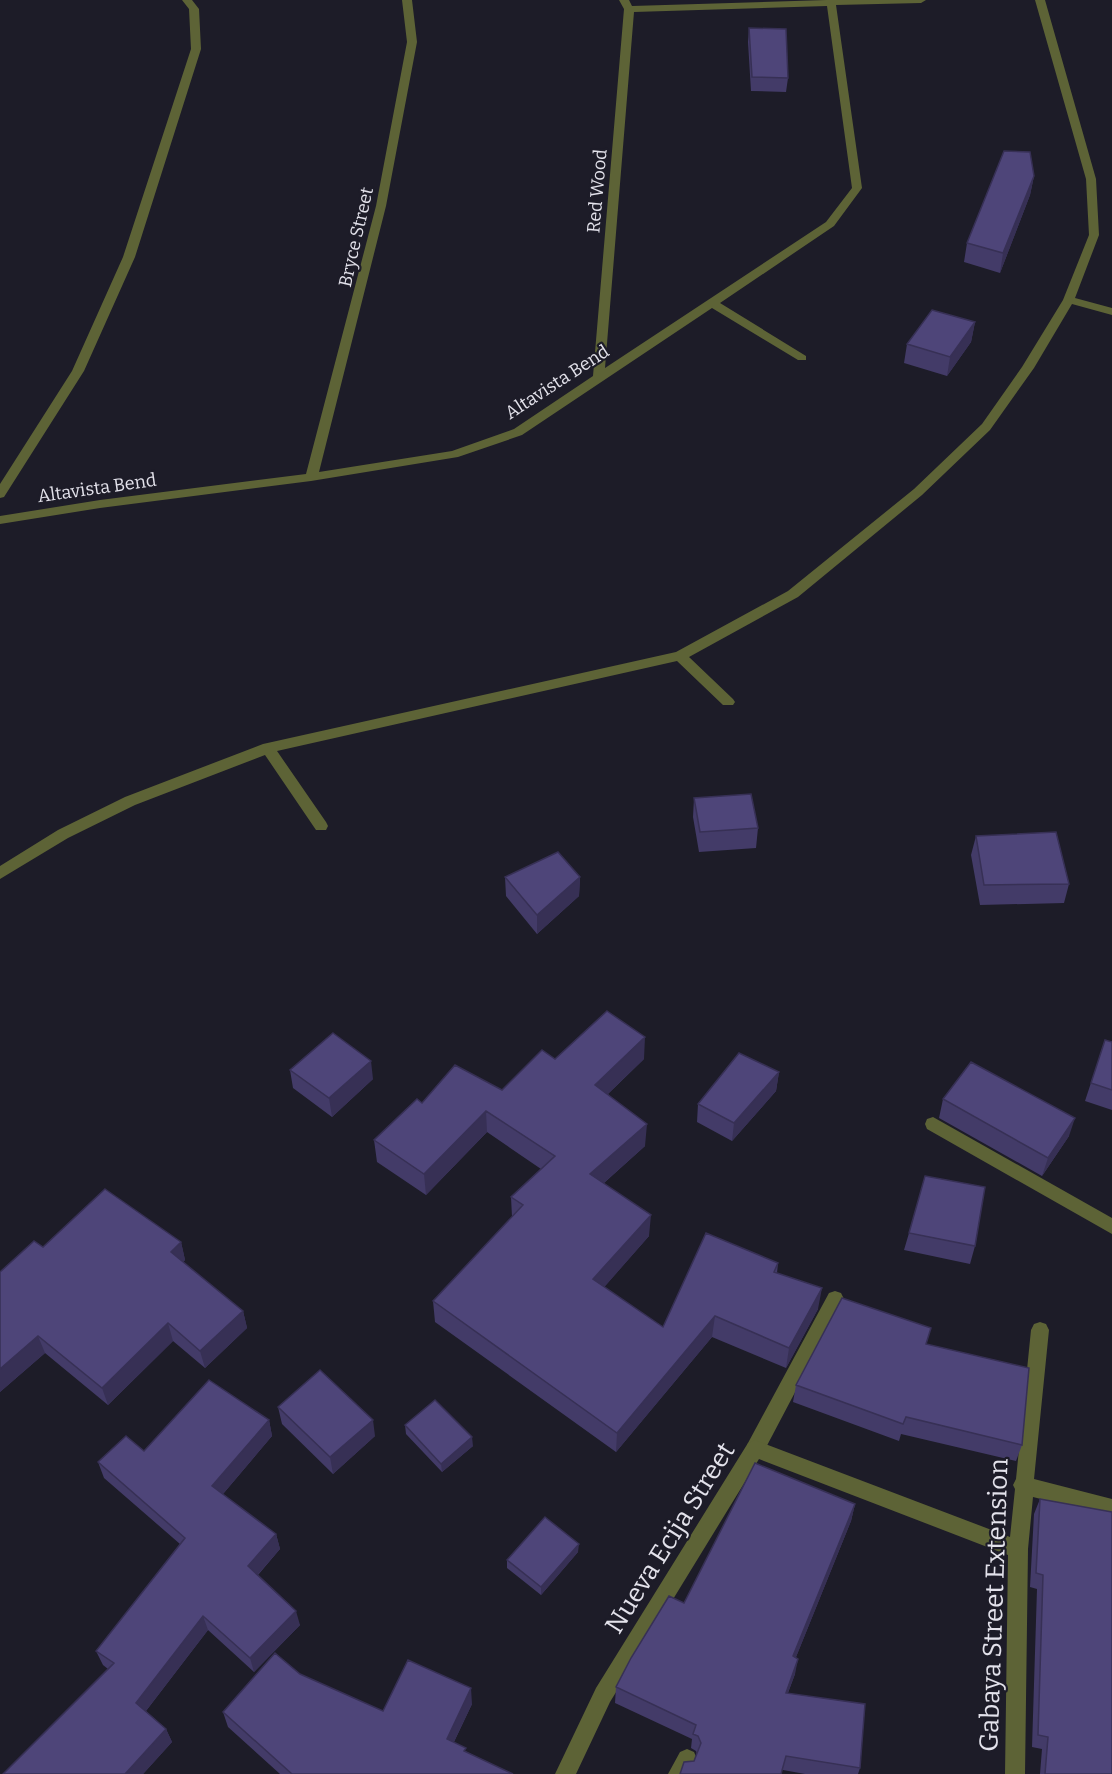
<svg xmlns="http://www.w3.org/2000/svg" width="1112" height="1774" viewBox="0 0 1112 1774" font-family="Bitter,serif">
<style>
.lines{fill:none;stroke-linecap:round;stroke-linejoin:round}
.service{fill:#5d6336;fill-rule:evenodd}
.minor{fill:#5d6336;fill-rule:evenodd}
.wall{fill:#433b68}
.shaded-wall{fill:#373055}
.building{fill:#4e4579;stroke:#373055;stroke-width:1.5}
.labels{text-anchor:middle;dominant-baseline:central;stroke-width:4.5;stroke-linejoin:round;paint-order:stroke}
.far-street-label{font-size:18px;fill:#e3e2eb;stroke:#1d1c28}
.near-street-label{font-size:26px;fill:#e3e2eb;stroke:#1d1c28}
</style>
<rect width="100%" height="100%" fill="#1d1c28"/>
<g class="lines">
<path class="service" d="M835 1291 841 1293 844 1299 841 1305 762 1455 755 1458 748 1455 746 1449 748 1443 829 1293Z
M687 1749 694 1752 697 1759 690 1774H668L680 1752Z"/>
<path class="minor" d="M182 0H192L199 9 201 49 135 257 84 371 4 497 0 498V484L72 371 123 257 191 49 189 9Z
M402 0H412L417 42 386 206 319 472 452 451 514 429 593 376 624 9 619 0H629L632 6 826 0H926L921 3 836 5 862 188 834 226 720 303 806 356V360H798L712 308 522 435 458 457 311 481 100 508 0 524V516L100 500 306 474 376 206 407 42ZM827 6 852 188 826 222 605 368 634 12Z
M1035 0H1045L1096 179 1099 235 1075 298 1112 308V315L1072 304 1034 368 990 430 922 495 798 597 689 657 733 699 735 702 733 705H723L677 661 277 751 326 822 328 826 326 830H316L265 755 135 805 68 838 0 879V866L58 830 125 797 263 744 676 652 788 591 914 489 982 424 1022 367 1063 300 1089 235 1086 179Z
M933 1117 1112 1218V1234L927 1129 925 1124 927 1119Z
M1040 1322 1046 1324 1049 1330 1034 1479 1112 1499V1517L1033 1497 1028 1549 1025 1774H1005L1008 1555 759 1459 610 1702 576 1774H555L596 1688 748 1443 755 1440 1010 1537 1015 1489 1013 1485 1016 1479 1031 1330 1034 1324Z"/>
</g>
<path class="wall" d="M749 28 788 78 786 92 751 91 748 42Z
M1034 176 1030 195 1000 273 964 262 967 243Z
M975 322 971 342 947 376 904 363 907 344Z
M694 798 758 828 756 848 699 852 693 817Z
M976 836 1069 884 1064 903 980 905 971 855Z
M505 877H580L579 896 537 934 506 896Z
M1105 1040 1112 1042V1110L1085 1101Z
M644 1059 608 1094 645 1146 604 1183 649 1236 604 1287 663 1327 778 1263 777 1273 818 1309 786 1368 712 1337 616 1452 435 1322 433 1301 512 1217 511 1197 541 1169 487 1132 426 1195 377 1162 374 1140 422 1103 502 1090Z
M290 1070 373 1079 332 1117 293 1088Z
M779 1072 776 1091 732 1141 697 1122 698 1104Z
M943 1099 1069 1136 1042 1176 939 1118Z
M909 1233 975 1246 970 1264 904 1250Z
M181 1242 185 1260 183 1262 243 1311 247 1328 205 1368 173 1341 108 1405 45 1353 0 1392 43 1247Z
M926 1344 1022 1445 1016 1461 901 1434 899 1441 793 1402 796 1385Z
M278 1407 375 1436 333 1474 282 1424Z
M269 1420 272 1436 223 1494 276 1534 280 1549 258 1575 300 1625 254 1672 208 1630 146 1711 166 1729 172 1742 143 1774H3L108 1669 103 1665 96 1651 180 1544 104 1478 98 1462Z
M405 1425 473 1446 442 1472 406 1434Z
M1040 1499 1112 1774H1040L1042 1749 1032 1747 1037 1589 1030 1587 1034 1514Z
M855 1504 851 1521 796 1657 795 1674 788 1693 860 1768 858 1774H805L783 1770 694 1761 697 1754 696 1751 691 1748 692 1739 615 1703 616 1687 684 1603Z
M578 1552 541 1595 507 1568V1560Z
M300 1674 383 1711 472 1704 454 1742 467 1752 513 1774H280L228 1727 223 1712Z"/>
<path class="shaded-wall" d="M1034 176 1030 195 1000 273 1003 253Z
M975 322 971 342 947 376 950 357Z
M580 877 579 896 537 934V915Z
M645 1037 644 1059 595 1106V1085Z
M371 1061 373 1079 332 1117 329 1098Z
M779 1072 776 1091 732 1141 734 1123Z
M486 1111 487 1132 426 1195 424 1174Z
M1075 1118 1069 1136 1042 1176 1048 1158Z
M647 1124 645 1146 590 1195V1174Z
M651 1215 649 1236 593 1300V1279Z
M181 1242 185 1260 176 1269 171 1252Z
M822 1288 818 1309 786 1368 789 1348Z
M243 1311 247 1328 205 1368 200 1351Z
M715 1316 712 1337 616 1452 617 1433Z
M168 1323 173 1341 108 1405 102 1388Z
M38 1336 45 1353 0 1392V1369Z
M269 1420 272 1436 217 1501 212 1486Z
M373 1420 375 1436 333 1474 330 1457Z
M472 1437 473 1446 442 1472 441 1464Z
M855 1504 851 1521 790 1672 793 1656Z
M276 1534 280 1549 252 1581 248 1566Z
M579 1544 578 1552 541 1595V1587Z
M296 1611 300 1625 254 1672 250 1658Z
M203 1616 208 1630 142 1716 136 1703Z
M798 1659 795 1674 782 1708 786 1693Z
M471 1688 472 1704 448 1754 447 1739Z
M166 1729 172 1742 143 1774H125Z"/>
<path class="building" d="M749 28 786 29 788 78 752 77Z
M1004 151 1030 152 1034 176 1003 253 967 243Z
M932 310 975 322 950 357 907 344Z
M751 794 758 828 700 832 694 798Z
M1056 832 1069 884 984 885 976 836Z
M558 852 580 877 537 915 505 877Z
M607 1011 645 1037 595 1085 647 1124 590 1174 651 1215 593 1279 663 1327 706 1233 778 1263 774 1272 822 1288 789 1348 715 1316 617 1433 433 1301 523 1205 511 1197 555 1156 486 1111 424 1174 374 1140 417 1099 422 1103 455 1065 502 1090 542 1050 555 1059Z
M333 1033 371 1061 329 1098 290 1070Z
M1105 1040 1112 1042V1090L1091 1083Z
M739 1053 779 1072 734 1123 698 1104Z
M971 1062 1075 1118 1048 1158 943 1099Z
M925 1176 985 1187 975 1246 909 1233Z
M105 1189 181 1242 171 1252 243 1311 200 1351 168 1323 102 1388 38 1336 0 1369V1272L34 1241 43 1247Z
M842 1298 931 1328 926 1344 1029 1368 1022 1445 906 1417 903 1424 796 1385Z
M320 1370 373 1420 330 1457 278 1407Z
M209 1380 269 1420 212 1486 276 1534 248 1566 296 1611 250 1658 203 1616 136 1703 166 1729 125 1774H3L114 1663 96 1651 185 1538 98 1462 126 1436 144 1451Z
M435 1400 472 1437 441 1464 405 1425Z
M755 1463 855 1504 793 1656 798 1659 786 1693 865 1704 860 1768 786 1756 781 1774H680L684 1762 694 1761 701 1743 698 1736 693 1734 696 1725 616 1687 631 1658 669 1596 684 1603Z
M1040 1499 1112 1512V1774H1045L1048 1737 1038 1735 1043 1575 1036 1573Z
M545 1517 579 1544 541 1587 507 1560Z
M275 1653 300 1674 383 1711 408 1660 471 1688 447 1739 466 1748 464 1751 513 1774H292L223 1712Z"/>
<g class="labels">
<g class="far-street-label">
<text transform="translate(597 191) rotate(-85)">Red Wood</text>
<text transform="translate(356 237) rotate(-77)">Bryce Street</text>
<text transform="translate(557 382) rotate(-33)">Altavista Bend</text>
<text transform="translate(97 488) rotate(-8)">Altavista Bend</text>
</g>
<g class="near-street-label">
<text transform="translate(670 1538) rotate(-58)">Nueva Ecija Street</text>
<text transform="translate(994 1605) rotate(-88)">Gabaya Street Extension</text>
</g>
</g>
</svg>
